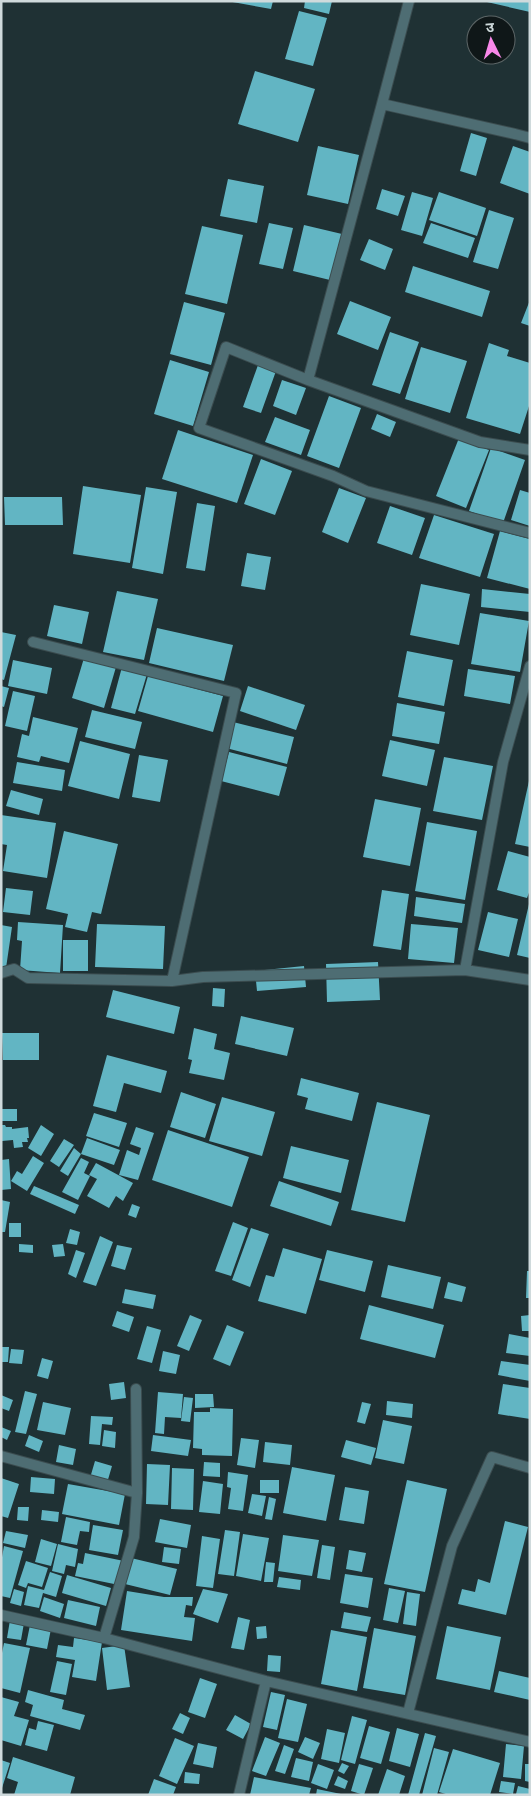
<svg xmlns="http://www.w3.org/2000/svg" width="531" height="1796" viewBox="0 0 531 1796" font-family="'Playfair Display','Noto Sans Devanagari',serif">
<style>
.building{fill:#62b5c3}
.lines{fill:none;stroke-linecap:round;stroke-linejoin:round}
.minor-casing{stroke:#3b4c4f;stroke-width:12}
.minor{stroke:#4e6d73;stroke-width:10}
</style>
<rect width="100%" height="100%" fill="#1f3134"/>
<path class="building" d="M227 1H273L271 9Z
M305 1H332L329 14 304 8Z
M487 1H530V12L487 2Z
M299 11 327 18 313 66 285 59Z
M255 71 315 89 298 142 238 124Z
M471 133 487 138 476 176 460 171Z
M318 146 359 155 348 204 307 195Z
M513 146 530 152V194L500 183Z
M228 179 264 186 257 223 220 216Z
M382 189 405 196 398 216 376 209Z
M412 192 433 198 422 236 401 230Z
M439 192 486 208 477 236 429 220Z
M489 210 514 218 498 269 473 262Z
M269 223 293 228 283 269 259 264Z
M431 223 475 238 468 258 423 243Z
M304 225 342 234 330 280 293 271Z
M202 226 243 235 227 304 185 294Z
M369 239 393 249 385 270 360 260Z
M413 266 490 291 482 317 405 292Z
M530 300V326L521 323Z
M350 301 391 317 378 350 337 334Z
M184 302 225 313 211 365 170 354Z
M390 332 419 342 400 394 372 385Z
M489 343 509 350 507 356 530 363V403L520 434 466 418Z
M421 347 467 361 450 413 405 399Z
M170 360 209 372 193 426 154 414Z
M258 365 276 371 261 413 243 407Z
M282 380 306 388 296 415 273 406Z
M329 396 361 408 339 468 307 456Z
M377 414 396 422 390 437 371 429Z
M275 417 310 430 301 455 265 442Z
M178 430 253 455 237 503 162 479Z
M459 438 489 450 466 508 436 496Z
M491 448 525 460 503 523 469 511Z
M261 459 292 471 275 515 244 504Z
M83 486 141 495 130 563 73 554Z
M146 487 177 492 163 574 132 568Z
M339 488 366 498 348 543 322 532Z
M520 490 530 493V526L511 520Z
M4 497H62L63 525H5Z
M197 503 215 506 205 571 186 568Z
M390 506 425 518 412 555 377 543Z
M434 515 494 534 480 577 419 558Z
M500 531 530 539V589L487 578Z
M247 553 271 557 265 590 241 586Z
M421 584 470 594 459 645 410 635Z
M482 589 530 594V612L481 607Z
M117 591 158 599 144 660 103 652Z
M54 605 89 612 82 644 47 636Z
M480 613 529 621 520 672 471 664Z
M157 628 233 645 224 681 149 663Z
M1 632 16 635 4 680 1 679Z
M407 651 453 660 444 706 398 697Z
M84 658 116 667 104 708 72 698Z
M13 660 52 668 47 694 8 686Z
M122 667 147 674 135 714 111 708Z
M468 669 515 676 510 704 464 696Z
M148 676 223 696 213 732 138 711Z
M1 686 9 688 4 707 1 706Z
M248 686 305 705 296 730 240 711Z
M13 691 35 696 27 731 5 726Z
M397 703 445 712 439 744 392 736Z
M92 710 142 722 135 749 85 737Z
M33 717 78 728 69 763 41 756 39 762 17 757 22 734 29 736Z
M233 722 294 737 287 764 226 748Z
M390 740 435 750 427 786 382 776Z
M80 741 130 754 119 799 68 786Z
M229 752 287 767 279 796 221 781Z
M139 755 168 760 160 802 132 797Z
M444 757 493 766 482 820 433 811Z
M17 762 65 770 62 791 13 783Z
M529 781H530V847L515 844Z
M11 790 43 799 39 815 6 806Z
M375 799 421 808 410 866 363 857Z
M1 815 56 823 47 878 3 871 7 845 1 844Z
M427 822 477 831 465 900 415 891Z
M64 831 118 844 101 914 92 912 87 932 65 927 68 914 46 909Z
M508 851 530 857V890L527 898 497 890Z
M6 888 33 891 30 915 3 912Z
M382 890 409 894 401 950 373 946Z
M416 897 465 904 462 923 414 916Z
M529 904H530V958L517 955Z
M488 912 518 919 509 957 478 950Z
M18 922 63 925 60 973 20 970 22 941 17 940Z
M97 924 165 926 163 969 95 967Z
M411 924 458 928 454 963 408 959Z
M1 925 12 927 6 968H1Z
M63 940H88V971H63Z
M378 962 380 1000 327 1002 326 964Z
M304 966 306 987 257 991 255 971Z
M213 988 225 989 224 1007 212 1006Z
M113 990 180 1007 174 1034 106 1017Z
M241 1016 294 1028 287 1056 235 1044Z
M194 1028 217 1034 214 1049 230 1053 224 1080 189 1073 192 1060 188 1059Z
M2 1033H39V1060H3Z
M107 1055 167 1071 161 1093 124 1083 116 1112 93 1106Z
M301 1078 359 1093 352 1121 305 1109 308 1098 297 1095Z
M181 1092 216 1104 205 1138 170 1127Z
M222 1097 275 1112 262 1156 209 1141Z
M377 1102 430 1115 405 1222 351 1210Z
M1 1109H17V1121H1Z
M94 1113 127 1123 119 1147 86 1136Z
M1 1125H5L6 1127H12V1129L28 1127 29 1138H27L28 1142H22L23 1147 14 1148 13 1140 2 1141Z
M41 1125 54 1134 41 1156 28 1148Z
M136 1127 154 1133 138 1180 119 1175 127 1150 139 1155 141 1148 130 1144Z
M168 1130 249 1157 232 1207 152 1180Z
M87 1138 120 1150 114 1165 81 1154Z
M64 1139 74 1145 59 1167 50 1161Z
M291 1146 349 1160 341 1193 283 1178Z
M74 1148 81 1154 68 1176 60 1171Z
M33 1156 44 1163 27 1191 11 1181 17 1171 22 1174Z
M81 1158 89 1162 84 1173 90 1176 78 1200 62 1192Z
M9 1159 11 1189 1 1190V1160Z
M96 1163 133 1183 123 1201 116 1196 109 1208 87 1196 97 1179 89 1175Z
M279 1181 339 1202 331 1226 270 1206Z
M34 1186 79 1205 75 1214 30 1194Z
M1 1200 10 1202 5 1232H1Z
M132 1204 140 1207 136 1218 128 1215Z
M233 1222 248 1228 231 1276 215 1271Z
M9 1223H21V1237H9Z
M251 1228 269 1234 250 1287 232 1280Z
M70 1229 80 1232 77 1245 66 1243Z
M100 1236 113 1242 96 1286 83 1282Z
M19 1244 33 1245V1253L19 1252Z
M63 1244 65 1256 54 1257 52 1245Z
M117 1245 132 1248 125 1270 111 1266Z
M283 1248 322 1259 306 1314 258 1301 266 1275 274 1277Z
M76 1250 85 1253 76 1278 68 1274Z
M327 1250 373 1261 365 1292 319 1280Z
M388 1265 441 1277 433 1309 381 1297Z
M527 1271H530V1298H526Z
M448 1282 466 1287 462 1302 444 1298Z
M125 1289 156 1295 153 1309 122 1303Z
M369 1305 444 1325 435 1358 360 1339Z
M117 1311 134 1317 129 1332 112 1326Z
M190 1315 202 1320 189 1351 177 1346Z
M530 1315V1331H522L521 1316Z
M227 1325 244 1332 230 1366 213 1359Z
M147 1326 161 1330 152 1363 137 1359Z
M509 1334 530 1338V1356L506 1353Z
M1 1347H9L8 1362H1Z
M11 1349 24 1350 22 1364 9 1363Z
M163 1351 180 1355 176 1374 159 1371Z
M42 1358 53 1361 48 1379 37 1376Z
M501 1361 530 1365V1381L498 1375Z
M124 1382 126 1398 111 1400 109 1384Z
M503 1384 530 1388V1419L498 1414Z
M25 1391 37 1394 26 1434 15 1432Z
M158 1392 183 1394 181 1418 165 1417 164 1434 155 1433Z
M195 1394H213L214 1407 195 1408Z
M1 1395 13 1400 9 1411 1 1408Z
M184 1397 193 1398 190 1422 181 1421Z
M387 1401 413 1404 412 1418 386 1415Z
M43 1402 71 1408 65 1435 37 1430Z
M362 1402 371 1404 365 1424 357 1422Z
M210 1408 233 1409 232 1456 202 1455V1449L193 1448 194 1412H210Z
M91 1416 113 1417 112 1425 102 1424 100 1445 89 1444Z
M383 1420 412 1426 404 1464 375 1458Z
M1 1427 11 1431 7 1440 1 1437Z
M104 1430 116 1432 115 1448 102 1446Z
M29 1435 43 1441 39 1452 25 1446Z
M153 1435 191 1440 188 1456 151 1451Z
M241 1438 259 1440 255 1468 237 1465Z
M346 1440 376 1448 371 1465 341 1457Z
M265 1442 292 1445 290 1465 263 1462Z
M59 1445 76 1449 73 1465 56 1462Z
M95 1461 112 1466 107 1483 90 1478Z
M204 1462 220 1463V1477L203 1476Z
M147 1464 170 1465 168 1505 146 1504Z
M292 1467 335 1475 326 1521 283 1513Z
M172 1468 194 1469 193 1510 171 1509Z
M228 1472 248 1475 243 1511 228 1509 231 1488 227 1487Z
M31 1477 55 1479 54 1494 30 1492Z
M1 1478 19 1484 8 1518 1 1516Z
M260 1480H279V1493H260Z
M407 1480 447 1489 425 1592 384 1584Z
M203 1481 223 1484 220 1514 199 1512Z
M68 1484 125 1494 119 1525 62 1514Z
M345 1487 369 1491 364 1524 339 1520Z
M252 1494 266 1496 262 1516 248 1513Z
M269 1497 276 1499 272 1520 265 1519Z
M18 1507H29L28 1521 17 1520Z
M42 1510 59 1512 58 1522 41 1520Z
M66 1517 90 1522 89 1532 80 1531 77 1545 61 1542Z
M160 1519 191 1525 187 1548 155 1542Z
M505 1521 528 1527 506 1615 458 1604 462 1589 475 1592 478 1579 490 1583Z
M93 1525 123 1530 118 1555 89 1550Z
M225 1530 240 1532 234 1576 218 1574Z
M6 1531 28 1535 25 1548 3 1543Z
M243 1534 269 1538 261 1581 236 1576Z
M283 1535 319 1540 312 1576 278 1571Z
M202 1536 220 1539 213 1588 196 1586Z
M41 1539 57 1544 51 1566 35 1562Z
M58 1544 78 1549 75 1567 66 1565 64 1574 52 1571Z
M322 1545 335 1547 330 1580 317 1578Z
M4 1546 23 1551 10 1598 1 1596V1563Z
M164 1547 181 1549 179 1564 162 1562Z
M349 1550 366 1553 362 1572 346 1569Z
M85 1553 124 1561 119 1585 75 1576 78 1563 83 1564Z
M131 1558 177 1569 170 1595 125 1584Z
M26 1561 48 1568 42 1587 28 1583 26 1588 18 1585Z
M266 1562 275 1563 273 1582H264Z
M50 1572 62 1576 56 1597 43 1593 39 1608 24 1605 28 1586 44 1590Z
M345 1574 373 1578 368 1608 340 1603Z
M67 1575 111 1588 106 1606 62 1593Z
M279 1577 301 1580 300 1590 277 1587Z
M389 1588 405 1591 398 1623 383 1620Z
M14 1589 24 1592 21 1606 10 1603Z
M203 1589 228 1594 218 1623 193 1614Z
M127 1591 164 1597H193L192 1606 186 1605 184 1617 195 1618 192 1641 121 1630Z
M407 1592 420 1594 416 1626 403 1624Z
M44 1597 64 1604 60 1618 40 1611Z
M68 1600 100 1607 96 1626 64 1618Z
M344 1612 371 1617 367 1632 341 1628Z
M238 1617 250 1620 244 1650 231 1648Z
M10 1620 24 1623 21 1640 7 1638Z
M30 1625 51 1629 47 1649 26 1645Z
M266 1626 267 1638 257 1639 256 1627Z
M447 1626 501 1637 490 1690 436 1679Z
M374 1628 416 1636 405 1695 363 1688Z
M331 1630 367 1637 357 1691 321 1684Z
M74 1638 102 1642 96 1681 72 1677 75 1660 56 1657 58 1645 73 1647Z
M4 1643 30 1648 20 1693 1 1688V1658Z
M124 1645 130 1687 107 1690 102 1648Z
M268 1655 281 1656 280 1672 267 1671Z
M57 1661 72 1664 66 1695 50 1692Z
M499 1671 530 1678V1700L494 1692Z
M200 1678 217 1684 205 1718 188 1712Z
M28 1690 64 1700 62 1709 85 1715 80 1730 30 1716 33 1705 25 1702Z
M271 1692 285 1695 277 1730 263 1727Z
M1 1697 19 1702 14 1716 29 1720 21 1746 1 1740Z
M287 1699 307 1704 298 1742 278 1738Z
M180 1713 190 1718 183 1734 172 1729Z
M235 1715 251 1724 243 1739 226 1730Z
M352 1716 367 1720 355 1764 341 1760Z
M38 1721 54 1725 47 1751 25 1745 29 1728 36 1730Z
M369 1726 390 1732 381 1764 360 1758Z
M397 1728 419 1734 410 1767 389 1761Z
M327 1729 345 1733 339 1763 321 1759Z
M425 1733 436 1736 419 1795H408Z
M265 1737 280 1743 266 1776 252 1771Z
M305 1737 320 1743 313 1759 298 1752Z
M175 1738 194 1746 177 1784 159 1776Z
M198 1743 217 1747 213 1768 193 1764Z
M506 1744 524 1746 521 1779 503 1777Z
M284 1745 294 1749 285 1774 275 1771Z
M434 1748 449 1752 437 1795H422Z
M453 1749 500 1763 490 1795H449L439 1792Z
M13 1757 75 1777 70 1795H14L18 1782 7 1778Z
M296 1758 313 1762 309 1781 291 1777Z
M1 1760 10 1763 2 1788H1Z
M342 1763 349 1766 344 1774 338 1771Z
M318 1764 334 1770 327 1789 311 1783Z
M359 1764 373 1768 364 1795 351 1791Z
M525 1764H530V1782L525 1781Z
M387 1769 405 1776 399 1795H378Z
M185 1772 200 1774 199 1784 184 1783Z
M338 1776 348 1781 345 1789 334 1785Z
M254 1777 311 1788 309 1795H250Z
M154 1779 176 1787 173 1795H148Z
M501 1781 515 1783 513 1794 499 1792Z
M518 1786 530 1789V1795L516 1794Z
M317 1789 341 1794V1795H316Z"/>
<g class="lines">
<defs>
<path id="minor" d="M382 104 409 1
M530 138 515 134 382 104 308 380 480 442 530 450
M308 380 226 347 199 428 333 476 366 491 530 533
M33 642 236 693 172 981
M530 666 503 762 465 970 530 980
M1 973 14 969 28 978 172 981 203 977 465 970
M1 1456 137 1493
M1 1615 104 1638 266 1681 530 1742
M104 1638 134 1537 137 1493 136 1389
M408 1713 452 1546 492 1457 530 1468
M239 1795 266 1681"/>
</defs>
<use href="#minor" class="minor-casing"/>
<use href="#minor" class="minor"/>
</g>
<rect width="531" height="1796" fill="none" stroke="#cfdadc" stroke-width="5"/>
<g transform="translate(491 40) rotate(355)"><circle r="24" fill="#0f1718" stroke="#5c6566"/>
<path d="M0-4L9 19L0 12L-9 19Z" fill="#f888e9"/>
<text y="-8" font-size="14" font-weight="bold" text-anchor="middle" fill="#cfdadc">उ</text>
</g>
</svg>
